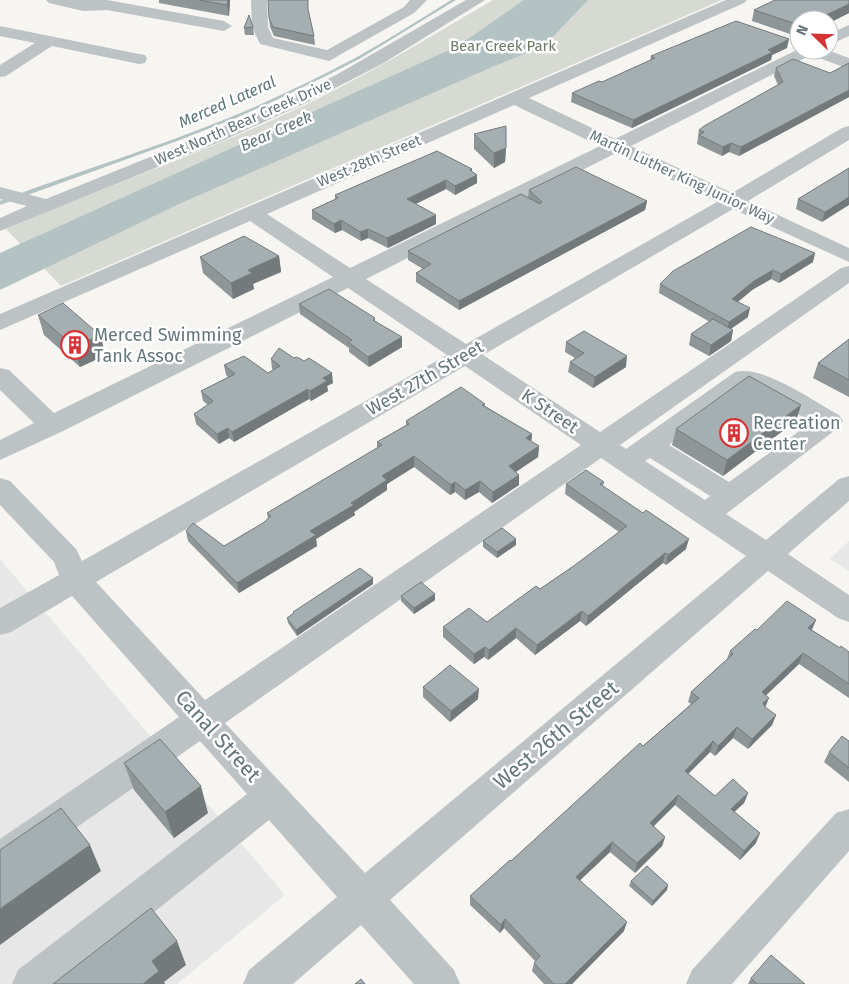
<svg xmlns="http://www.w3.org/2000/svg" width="849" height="984" viewBox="0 0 849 984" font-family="'Fira Sans',sans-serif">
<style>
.built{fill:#e6e7e6}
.green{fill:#d7dad2}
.water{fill:#b3c3c4}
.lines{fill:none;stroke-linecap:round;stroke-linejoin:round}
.stream{fill:#b3c3c4;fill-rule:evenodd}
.minor{fill:#bdc2c4;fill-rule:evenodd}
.wall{fill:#8e9698}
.shaded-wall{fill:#747a7c}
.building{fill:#a5afb1;stroke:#747a7c}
.labels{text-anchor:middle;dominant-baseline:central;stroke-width:5;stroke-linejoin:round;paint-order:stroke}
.far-park-label{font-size:15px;fill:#6e7965;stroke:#fff}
.far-street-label{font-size:15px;fill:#63767b;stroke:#fff}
.far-water-label{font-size:16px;font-style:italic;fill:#5e7677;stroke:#fff}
.poi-label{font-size:18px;fill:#63767b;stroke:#fff;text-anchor:start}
.street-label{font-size:18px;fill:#63767b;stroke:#fff}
.near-street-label{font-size:21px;fill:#63767b;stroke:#fff}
</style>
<rect width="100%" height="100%" fill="#f6f5f2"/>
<path class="built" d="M849 541V571L830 559Z
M0 559 285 895 177 984H0Z"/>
<path class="green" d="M493 0H722L61 286 6 229C110 184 219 148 321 97 380 68 436 33 493 0Z"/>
<path class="water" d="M524 0H588L544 46 492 67 179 204 0 290V253L458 46Z"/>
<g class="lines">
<path class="stream" d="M451 0H456L361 58 326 76 272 102 236 118 177 141 0 205V201C76 172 155 148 231 117 274 99 316 79 357 57 389 39 420 19 451 0Z"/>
<path class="minor" d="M46 0H107L224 21 232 26 224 31 107 10 83 11 49 3Z
M251 0H267L268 27 273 38 327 50 404 7 410 0H427L414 13 329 61 260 44 252 27Z
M466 0H485L382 64 306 103 222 141 0 231V218L27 206 0 199V187L46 199 165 151 251 115 336 75Z
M726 0H747L744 3 529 98 615 139 799 49 827 50 849 58V69L811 55 631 146 732 193 842 128 849 126V140L748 201 849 248V262L733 209 483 355 600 432 841 268 849 266V283L620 445 626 449 735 372C764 365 813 401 839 415L843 421 839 427 726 514 766 540 839 479 849 476V501L788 554 849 595V622L838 618 768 571 390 900 454 970 460 984H414L361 925 293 984H243L249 970 337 897 269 820 64 984H12L18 970 247 794 200 741 13 872 0 877V839L179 717 72 596 11 632 0 635V608L59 575 54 562 0 505V478L10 481 76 549 82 561 447 355 348 288 61 432 0 460V440L34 423 0 390V368L9 370 54 413 333 277 250 221 0 330V314ZM514 105 600 146 350 268 267 214ZM616 153 717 202 466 344 366 279ZM465 366 581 445 205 700 96 582ZM748 387 812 422 729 482 669 445ZM601 458 746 556 365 873 225 723ZM650 458 710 496 705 500 645 461Z
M849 25V36L829 45V34Z
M0 26 139 54 145 55 147 59 145 63 139 64 52 46 6 76 0 77V65L35 43 0 36Z
M849 809V851L732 984H686L692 970 836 813Z"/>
</g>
<path class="wall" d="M159 0H230L229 16 159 3Z
M849 0V13L829 23 799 20V37L752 21 754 10Z
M308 9 314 36 315 45 274 36 270 27 269 18Z
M253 27 254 35H245L244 28Z
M787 48 772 55 771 60 632 128 571 102 572 93 602 82 650 61 651 56Z
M849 63V97L739 156 729 152 722 156 697 144 699 130 778 85 774 76 776 68 830 73Z
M474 134 506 148 505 162 494 168 474 149Z
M849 168 822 222 796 209 798 199Z
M472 169V172L477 175V183L455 195 446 189 416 204 436 224 388 248 368 238 361 241 342 230 335 233 312 219V210L335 199V195Z
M529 190 647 201 645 210 459 310 416 282V273L423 269 408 260V251L528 198Z
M279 256 281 272 253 284 254 289 233 299 203 273 200 257Z
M813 262 779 283 771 279 752 290 738 302 748 317 731 329 733 330 731 341 709 356 689 345 691 334 710 322 659 293 660 284Z
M299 304 375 318V321L402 337V347L369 367 349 352V348L300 314Z
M38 315 106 355 80 367 44 335Z
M849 339V397L813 378 818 363Z
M566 342 626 367 593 388 568 372 570 362 575 358 565 352Z
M294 358 333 383 327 386 328 391 311 401 309 399 234 442 229 438 219 444 196 424 194 414 208 405 203 401 201 391 228 377 226 375 224 365 268 373 273 370 272 369 271 359Z
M485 404V406L532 434 531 441 539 446 538 457 516 472 519 475V485L492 503 479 492 465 500 455 492 450 495 414 467 387 484V490L354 512 355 515 316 539 317 546 239 593 188 541 186 531 224 546 263 523 268 519 267 513 377 448V442L406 425V421Z
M796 421 723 476 672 445 676 429Z
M604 482 603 486 686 549 666 565 663 563 586 626 580 621 535 655 516 638 488 660 484 657 474 664 443 637V627L487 622 540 589 575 565 619 532 565 494 566 484Z
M516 539V545L497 558 483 547V541Z
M373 578V584L297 636 288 623 287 618 293 614V612Z
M401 596 435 600 414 614 401 601Z
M816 620 812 630 840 648 849 652V698L799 664 766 695 765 707 776 715 772 725 748 749 733 738 715 756 710 752 688 774 715 796 748 793 744 803 734 812 756 843 740 860 675 805 653 826 665 837 662 846 635 873 610 852 580 880 624 931 572 984H544L532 971 534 963 535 961 504 928 500 933 470 905V896L511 861 691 704 688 702 691 692 727 659 730 651 757 630Z
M423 687 478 699 450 722 423 697Z
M849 741V782L824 762 829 752Z
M124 763 208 813 174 838 134 790Z
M631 881 667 890 652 906 629 886Z
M751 978 805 984H748Z"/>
<path class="shaded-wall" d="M228 0H230L229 16 227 5Z
M849 4V13L829 23V20H819L820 18Z
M789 39 787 48 772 55 771 60 632 128 633 120Z
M849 90V97L739 156 741 147Z
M731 143 729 152 722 156 723 147Z
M506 148 505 162 494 168V153Z
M472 169V177L477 175V183L455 195V186L470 170Z
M446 180V189L407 208V199Z
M849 197V205L822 222 825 212Z
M647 201 645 210 459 310V301Z
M436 215V224L388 248 387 238Z
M341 220 342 230 335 233 334 224Z
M368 229V238L361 241 360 232Z
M815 253 813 262 779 283 781 274Z
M279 256 281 272 253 284 254 289 233 299 231 283 248 270Z
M773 270 771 279 752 290 730 308 732 299 754 281Z
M750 308 748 317 727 331 729 322Z
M733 330 731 341 709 356 711 345Z
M100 335 106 355 80 367 74 347Z
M402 337V347L369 367 368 357Z
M627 356 626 367 593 388 595 377Z
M332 373 333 383 327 386 328 391 311 401 310 391 323 378Z
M308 389 309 399 234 442 232 432Z
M801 405 796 421 723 476 727 460Z
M228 428 229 438 219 444 217 434Z
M532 434 531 445 526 438Z
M539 446 538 457 508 477 509 466Z
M414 456V467L387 484V490L354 512 355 515 316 539 317 546 239 593 237 583 310 531 382 476Z
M519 475V485L492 503 493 492Z
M480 481 479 492 465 500V490Z
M455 482V492L450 495 451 485Z
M516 539V545L497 558V552Z
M689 539 686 549 666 565 668 555Z
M665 553 663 563 586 626 588 616Z
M373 578V584L297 636 296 630Z
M435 594V600L414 614V608Z
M582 611 580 621 535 655 537 645Z
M816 620 811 630 808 628Z
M516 628V638L488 660 489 650Z
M485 647 484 657 474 664V654Z
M803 653 799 664 758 703 762 692Z
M479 689 478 699 450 722 451 711Z
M769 698 765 708 763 703Z
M776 715 772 725 748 749 752 739Z
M737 727 733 738 715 756 718 746Z
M713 741 710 752 681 781 685 771Z
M201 786 208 813 174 838 165 812Z
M748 793 744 803 727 819 731 809Z
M678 795 675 805 647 833 650 823Z
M760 833 756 843 740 860 744 851Z
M665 837 662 846 635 873 637 863Z
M612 842 610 852 574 886 576 877Z
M90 845 101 871 0 945V909Z
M668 885 667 890 652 906 653 901Z
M505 919 504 928 500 933 501 925Z
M627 922 624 931 572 984H565Z
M177 941 186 965 164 982 165 984H143L152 961Z"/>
<path class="building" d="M199 0H228L227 5Z
M268 0H308V9L314 36 273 27 269 18Z
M775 0H849V4L820 18 824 19 823 20H799V25L754 10Z
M249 15 253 27 244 28Z
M736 21 789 39 768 50 773 52 633 120 572 93 599 81 602 82 655 58 651 56Z
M793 59 830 73 849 63V90L741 147 731 143 723 147 699 135 704 132 699 130 704 126 783 82 776 68Z
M506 126V148L494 153 474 134Z
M437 151 472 169 470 170 477 175 455 186 446 180 407 199 436 215 387 238 368 229 360 232 341 220 334 224 312 210 338 198 335 195Z
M576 167 647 201 459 301 416 273 431 264 408 251 521 194 540 204 542 202 529 190Z
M849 168V197L825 212 798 199Z
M751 227 815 253 781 274 773 270 754 281 732 299 750 308 729 322 660 284 673 271Z
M244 236 279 256 248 270 252 273 231 283 200 257Z
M329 289 375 318 373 320 402 337 368 357 348 342 352 340 299 304Z
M63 303 100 335 74 347 38 315Z
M713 319 733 330 711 345 691 334Z
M584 331 627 356 595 377 570 362 584 353 566 342Z
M849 339V380L818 363Z
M279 348 294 358 297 357 304 361 309 358 332 373 323 378 327 381 310 391 308 389 232 432 228 428 217 434 194 414 213 401 201 391 235 374 224 365 244 356 268 373 280 366 271 359Z
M749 376 801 405 727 460 676 429Z
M461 387 485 404 482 405 532 434 526 438 539 446 509 466 519 475 493 492 480 481 465 490 455 482 451 485 414 456 382 476 387 480 351 503 354 505 310 531 316 535 237 583 186 531 193 523 224 546 263 523 271 516 267 513 382 445 377 442 409 424 406 421Z
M586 470 604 482 600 484 643 513 646 510 689 539 668 555 665 553 588 616 582 611 537 645 516 628 489 650 485 647 474 654 443 627 469 608 487 622 536 586 540 589 575 565 627 526 566 484Z
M502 528 516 539 497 552 483 541Z
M360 568 373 578 296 630 287 618 294 613 293 612Z
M421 582 435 594 414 608 401 596Z
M787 601 816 620 808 628 840 648 841 646 849 652V684L803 653 762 692 769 698 763 703 765 707 776 715 752 739 737 727 718 746 713 741 685 771 715 796 733 779 748 793 731 809 760 833 744 851 678 795 650 823 665 837 637 863 612 842 576 877 627 922 565 984H554L534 963 540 956 505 919 501 925 470 896 510 860 511 861 640 743 643 746 699 698 691 692 733 654 730 651 755 629 757 630Z
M450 665 479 689 451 711 423 687Z
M842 736 849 741V768L829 752Z
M160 739 201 786 165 812 124 763Z
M61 808 90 845 0 909V850Z
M647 866 668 885 653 901 631 881Z
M151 908 177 941 152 961 159 971 143 984H53Z
M771 955 805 984H757L751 978Z
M361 979 365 984H355Z"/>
<defs>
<symbol id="building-ring" viewBox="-11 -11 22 22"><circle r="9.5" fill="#fff" stroke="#d43435" stroke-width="1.5"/><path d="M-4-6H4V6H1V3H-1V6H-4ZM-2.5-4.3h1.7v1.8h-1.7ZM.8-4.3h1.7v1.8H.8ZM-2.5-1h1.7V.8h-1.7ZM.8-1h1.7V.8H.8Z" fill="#d43435"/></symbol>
</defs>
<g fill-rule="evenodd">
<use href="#building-ring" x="59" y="329" width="32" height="32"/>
<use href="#building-ring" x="718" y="417" width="32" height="32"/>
</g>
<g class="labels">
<g class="far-park-label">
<text x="503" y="46">Bear Creek Park</text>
</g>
<g class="far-street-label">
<text transform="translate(243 122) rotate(-24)">West North Bear Creek Drive</text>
<text transform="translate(369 161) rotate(-23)">West 28th Street</text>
<text transform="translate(682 177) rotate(25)">Martin Luther King Junior Way</text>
</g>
<g class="far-water-label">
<text transform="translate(227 102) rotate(-24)">Merced Lateral</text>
<text transform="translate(276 131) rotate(-24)">Bear Creek</text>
</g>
<g class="poi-label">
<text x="94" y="335">Merced Swimming<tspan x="94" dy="21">Tank Assoc</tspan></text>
<text x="753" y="423">Recreation<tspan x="753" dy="21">Center</tspan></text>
</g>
<g class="street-label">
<text transform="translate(425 378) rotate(-30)">West 27th Street</text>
<text transform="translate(550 411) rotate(34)">K Street</text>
</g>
<g class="near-street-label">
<text transform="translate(556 735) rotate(-40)">West 26th Street</text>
<text transform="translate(218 736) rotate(48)">Canal Street</text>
</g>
</g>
<g transform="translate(814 35) rotate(293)"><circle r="24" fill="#ffffff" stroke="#c1c8ca"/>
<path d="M0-4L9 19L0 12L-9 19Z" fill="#d43435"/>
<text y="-8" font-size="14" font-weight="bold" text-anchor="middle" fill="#63767b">N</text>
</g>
</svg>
